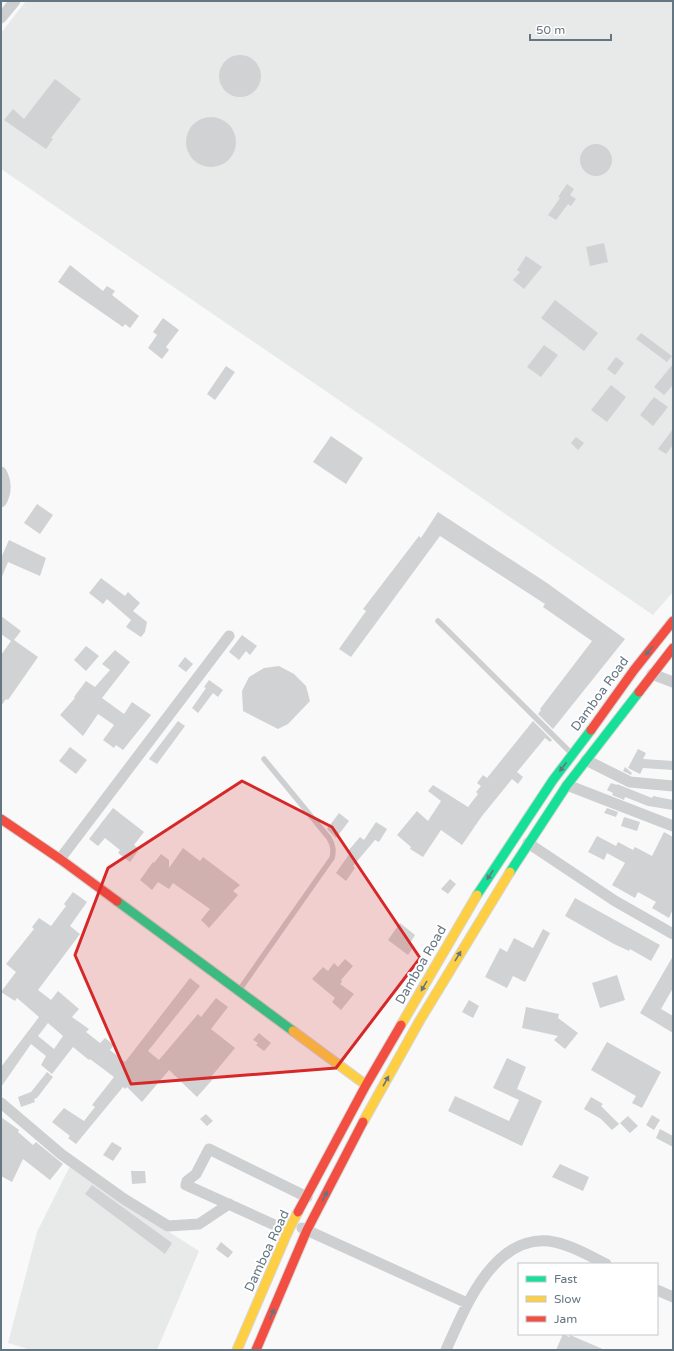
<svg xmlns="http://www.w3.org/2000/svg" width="674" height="1351" viewBox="0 0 674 1351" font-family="'Varela Round',sans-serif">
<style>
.built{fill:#e8e9e9}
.building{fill:#d0d2d3;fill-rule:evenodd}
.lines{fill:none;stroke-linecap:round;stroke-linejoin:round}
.fast-casing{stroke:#d5d6d7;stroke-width:11}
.slow-casing{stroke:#d5d6d7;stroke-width:11}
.jam-casing{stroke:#d5d6d7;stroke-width:11}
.lane{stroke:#cecfd0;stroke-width:5.5}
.street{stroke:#cecfd0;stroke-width:11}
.fast{stroke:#16e098;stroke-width:9}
.slow{stroke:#ffcf43;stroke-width:9}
.jam{stroke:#f24e42;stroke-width:9}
.oneway{fill:#657683}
.marked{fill:#d62828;fill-opacity:0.2;stroke:#d62828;stroke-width:3;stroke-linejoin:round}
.labels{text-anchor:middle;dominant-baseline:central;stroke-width:4;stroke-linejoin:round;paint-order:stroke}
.street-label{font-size:13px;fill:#657683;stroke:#fff}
</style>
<rect width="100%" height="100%" fill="#f9f9f9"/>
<path class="built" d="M26 1H673V592L653 615 1 169V33Z
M72 1162 150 1220 199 1251 157 1350H31L8 1343 37 1232Z"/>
<path class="building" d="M219 76a21 21 0 1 1 42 0a21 21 0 1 1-42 0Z
M55 79 81 99 51 138 53 139 46 149 4 120 13 109 24 119Z
M186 142a25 25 0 1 1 50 0a25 25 0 1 1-50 0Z
M580 160a16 16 0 1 1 32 0a16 16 0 1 1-32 0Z
M567 184 574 189 570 195 576 199 571 206 568 204 556 220 548 215 560 198 558 197Z
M604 243 608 262 590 266 586 247Z
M526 256 542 267 524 289 513 280 520 272 517 270Z
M70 265 103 291 107 286 115 291 112 295 139 316 130 328 125 324 123 327 58 282Z
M555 300 598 333 584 351 541 318Z
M163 318 179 330 166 347 169 350 162 359 148 348 157 335 153 332Z
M641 333 672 356 667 362 636 339Z
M544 345 558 355 541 377 527 367Z
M616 357 624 363 615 375 607 369Z
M673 364V385L664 395 654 387Z
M226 366 235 372 215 400 207 394Z
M611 385 626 397 607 422 591 410Z
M654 397 668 407 653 426 640 415Z
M673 429V445L666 454 658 449Z
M331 436 363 458 346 484 313 462Z
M576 437 584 443 578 450 571 443Z
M37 504 53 515 40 534 24 523Z
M438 512 547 583 625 639 553 729 538 714 541 710 540 709 592 641 543 607 545 604 440 536 351 657 339 649 366 611 363 609 419 536 421 538Z
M9 540 46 558 40 576 8 562 1 579V558Z
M101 578 125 596 128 592 140 603 133 611 147 622 145 632 141 637 126 627 131 620 107 599 103 604 89 593Z
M1 616 21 631 14 640 38 657 8 700 6 699 1 706V655L11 641 1 634Z
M242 635 257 646 250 655 246 651 239 660 229 652Z
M86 646 99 656 86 671 74 660Z
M115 650 130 662 102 698 124 714 132 702 151 715 123 750 116 745 114 748 103 740 114 725 98 714 83 736 60 715 75 698 74 697 86 681 95 687 110 670 102 664Z
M185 657 193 664 186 672 178 666Z
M279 666 294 674 306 686 310 701 288 724 278 729 243 711 242 691 249 677 264 668Z
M209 680 223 690 218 697 213 693 198 713 192 708 206 688 204 687Z
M178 721 185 726 157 764 149 759Z
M533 721 552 740 550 742 545 738 517 772 523 777 518 784 512 779 482 816 462 845 441 830 423 857 410 849 411 847 397 835 417 811 428 821 441 801 428 791 433 785 468 807 478 794 476 792 481 786 477 783 483 775 487 778Z
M70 747 87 760 76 774 59 761Z
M638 749 646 753 643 759 673 761V770L643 768 640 774 628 768Z
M625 767 632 773 631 775 623 771Z
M611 783 617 785V784L652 798 653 796 673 800V810L648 806 625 797 624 800 612 795 613 793 607 790Z
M113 808 144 832 134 845 138 848 137 850 138 851 130 862 118 853 120 850 105 838 98 846 89 839Z
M607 808 618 812 616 817 604 813Z
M339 813 349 821 336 838 327 829Z
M624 817 640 822 637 831 621 826Z
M376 822 387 829 379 842 375 840 353 866 355 868 346 881 336 873 350 853 348 851 360 837 364 840Z
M664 832 673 837V909L669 918 652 908 656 902 638 892 635 898 612 885 625 863 607 853 604 860 588 852 597 836 616 846 618 842 633 850 635 847 652 856Z
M183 848 200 861 203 857 240 885 233 891 238 895 209 928 201 920 210 909 173 883 169 889 158 882 152 890 140 880 153 862 154 863 161 854 169 860V868Z
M450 879 456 884 448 894 441 889Z
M73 892 87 902 70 926 80 934 38 990 51 1000 58 991 79 1009 72 1017 89 1029 86 1032 100 1043 105 1038 114 1045 110 1050 125 1062 190 978 200 986 148 1051 159 1060 198 1014 201 1017 216 998 228 1007 211 1029 235 1048 211 1077 213 1079 197 1097 169 1070 142 1102 127 1087 125 1089 123 1087 76 1144 68 1138 70 1136 52 1122 64 1108 84 1121 95 1107 92 1105 114 1077 90 1059 89 1060 73 1047 52 1074 41 1065 46 1056 31 1044 1 1087V1067L39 1017 17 998 15 1001 1 992 16 972 6 964 34 929 32 927 39 918 51 926 66 906 64 904ZM48 1023 63 1036 54 1049 38 1036Z
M575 898 660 945 651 961 630 949 629 951 614 944 565 916Z
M400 923 415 935 410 943 414 946 408 955 388 940Z
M543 929 550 933 525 982 513 976 507 988 485 977 500 948 507 952 514 938 533 948Z
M673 956V988L661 1009 673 1016V1033L640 1013Z
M345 959 353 966 341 980 342 982 340 984 354 994 341 1010 332 1002 335 998 312 979 323 967 328 971 334 963 338 967Z
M617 975 625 1000 600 1008 592 983Z
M469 1000 479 1006 473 1018 462 1012Z
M526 1007 559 1014 558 1018 578 1033 565 1049 554 1040 558 1036 522 1028Z
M259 1033 271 1043 264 1051 256 1045 258 1043 253 1040Z
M607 1042 661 1072 642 1108 632 1103 636 1096 591 1070Z
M507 1058 526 1067 517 1089 542 1101 522 1146 448 1111 455 1096 509 1121 519 1100 493 1088Z
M47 1072 53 1077 37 1098 34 1099 35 1102 21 1107 18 1097 31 1092Z
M591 1097 603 1104 601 1106 619 1124 612 1130 601 1119 584 1109Z
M206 1114 213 1121 207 1126 200 1119Z
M652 1115 660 1120 654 1130 646 1125Z
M628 1116 638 1126 630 1133 620 1123Z
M1 1117 19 1130 18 1132 33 1145 36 1142 63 1164 50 1180 23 1159 12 1182 1 1176Z
M660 1129 673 1136V1147L656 1138Z
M112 1142 122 1148 113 1161 103 1155Z
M560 1164 589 1177 583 1191 552 1177Z
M131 1171H145L146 1183 132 1184Z
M92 1185 172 1243 165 1254 85 1194Z
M221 1242 233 1252 228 1258 216 1249Z
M563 1334 569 1337 570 1335 605 1350H556Z"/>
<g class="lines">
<defs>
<path id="fast" d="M510 872 567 785 639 692
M477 895 553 780 591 730
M117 901 293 1031"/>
<path id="slow" d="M401 1025 477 895
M293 1031 366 1085
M363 1122 420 1020 510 872
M237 1350 288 1231 298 1212"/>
<path id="jam" d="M639 692 673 648
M591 730 634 670 673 621
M1 819 60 859 117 901
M298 1212 366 1085 401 1025
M256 1350 307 1230 363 1122"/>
</defs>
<use href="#fast" class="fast-casing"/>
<use href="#slow" class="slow-casing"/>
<use href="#jam" class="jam-casing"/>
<path class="lane" d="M438 621 571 753
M240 989 332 858C334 850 333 845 329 838L264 759"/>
<path class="street" d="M1 18 15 1
M1 472C6 481 7 492 1 502
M652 674 673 682
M586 760 630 782 673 786
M567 785 673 826
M528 843 615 901 673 934
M60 859 229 636
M1 1103 61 1154 124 1199 168 1226 199 1224 229 1204
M302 1228 467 1303
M288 1231 186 1185 187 1181 196 1174 209 1149 307 1197
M657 1290 673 1297
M446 1350C464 1310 493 1235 549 1241 569 1244 588 1255 606 1264"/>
<use href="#fast" class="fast"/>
<use href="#slow" class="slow"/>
<use href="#jam" class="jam"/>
</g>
<defs><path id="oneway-solid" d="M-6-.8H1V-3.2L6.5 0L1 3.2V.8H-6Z"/></defs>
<g class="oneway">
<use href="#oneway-solid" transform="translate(649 651) rotate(129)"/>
<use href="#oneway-solid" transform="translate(563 767) rotate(127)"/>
<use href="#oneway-solid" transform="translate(490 875) rotate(123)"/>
<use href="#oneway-solid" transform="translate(458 956) rotate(-59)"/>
<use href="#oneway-solid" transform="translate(424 986) rotate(120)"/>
<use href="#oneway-solid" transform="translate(386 1081) rotate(-61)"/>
<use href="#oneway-solid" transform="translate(325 1196) rotate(-63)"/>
<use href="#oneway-solid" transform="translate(272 1314) rotate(-67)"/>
</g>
<path class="marked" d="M242 781 332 827 420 958 336 1068 131 1084 75 955 108 868Z"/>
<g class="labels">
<g class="street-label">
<text transform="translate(600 694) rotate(-54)">Damboa Road</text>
<text transform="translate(421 965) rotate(-60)">Damboa Road</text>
<text transform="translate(267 1251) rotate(-65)">Damboa Road</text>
</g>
</g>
<rect width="674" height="1351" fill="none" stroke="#657683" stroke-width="4"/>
<rect x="518" y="1263" width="140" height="72" fill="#ffffff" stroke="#c1c8cd"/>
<rect x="526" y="1276" width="20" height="6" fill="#16e098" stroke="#c1c8cd"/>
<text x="554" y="1283" font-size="12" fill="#657683">Fast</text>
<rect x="526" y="1296" width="20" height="6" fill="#ffcf43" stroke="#c1c8cd"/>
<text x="554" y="1303" font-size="12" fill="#657683">Slow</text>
<rect x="526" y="1316" width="20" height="6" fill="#f24e42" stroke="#c1c8cd"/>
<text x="554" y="1323" font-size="12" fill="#657683">Jam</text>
<path d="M530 34v6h81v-6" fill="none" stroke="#657683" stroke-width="2"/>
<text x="536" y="34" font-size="12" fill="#657683" stroke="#ffffff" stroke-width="3" paint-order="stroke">50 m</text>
</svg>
